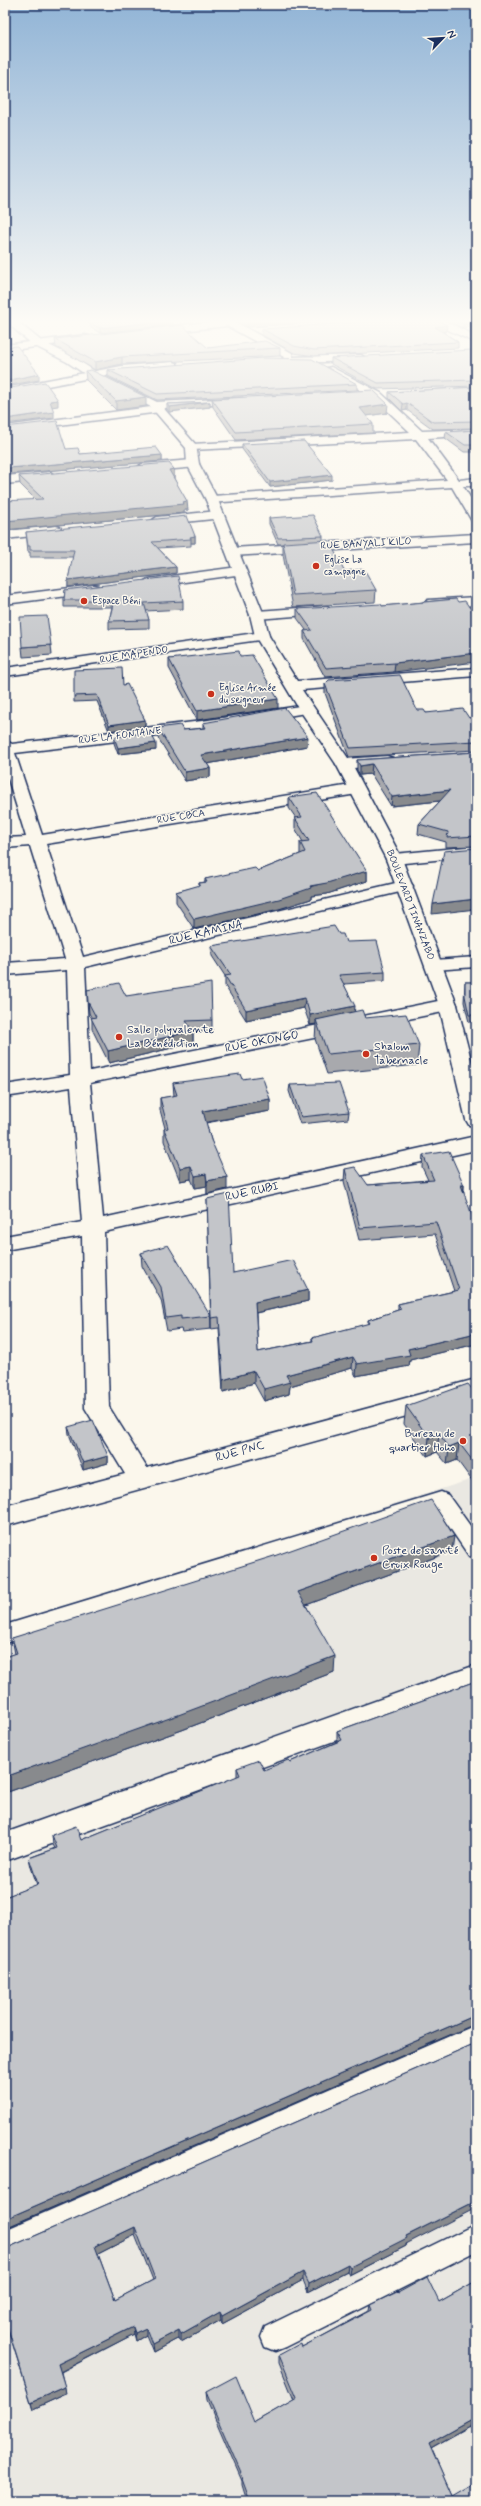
<svg xmlns="http://www.w3.org/2000/svg" width="481" height="2506" viewBox="0 0 481 2506" font-family="Mynerve,sans-serif">
<style>
.built{fill:#eae8e2}
.lines{fill:none;stroke-linecap:round;stroke-linejoin:round}
.service-casing{stroke:#1b2f5e;stroke-width:3}
.minor-casing{stroke:#1b2f5e;stroke-width:3}
.tertiary-casing{stroke:#1b2f5e;stroke-width:3}
.service{fill:#fbf7ec;fill-rule:evenodd}
.minor{fill:#fbf7ec;fill-rule:evenodd}
.tertiary{fill:#fbf7ec;fill-rule:evenodd}
.wall{fill:#a8a9ad;stroke:#1b2f5e;fill-rule:evenodd}
.shaded-wall{fill:#888a8d;stroke:#1b2f5e}
.building{fill:#c3c5c9;stroke:#1b2f5e;fill-rule:evenodd}
.poi-dot{fill:#c8321e;stroke:#fbf7ec;stroke-width:1.5}
.labels{text-anchor:middle;dominant-baseline:central;stroke-width:3;stroke-linejoin:round;paint-order:stroke}
.far-street-label{font-size:10px;fill:#1b2f5e;stroke:#fbf7ec}
.far-poi-label{font-size:10px;fill:#1b2f5e;stroke:#fbf7ec;text-anchor:start}
.street-label{font-size:12px;fill:#1b2f5e;stroke:#fbf7ec}
.poi-label{font-size:12px;fill:#1b2f5e;stroke:#fbf7ec;text-anchor:start}
</style>
<rect width="100%" height="100%" fill="#fbf7ec"/>
<filter id="ink" filterUnits="userSpaceOnUse"><feTurbulence type="fractalNoise" baseFrequency=".025" numOctaves="2"/><feDisplacementMap in="SourceGraphic" scale="8" xChannelSelector="R" yChannelSelector="G"/><feConvolveMatrix kernelMatrix="1 2 1 2 8 2 1 2 1" color-interpolation-filters="sRGB"/></filter>
<g filter="url(#ink)">
<path class="built" d="M476 1478V2501H5V1626Z"/>
<g class="lines">
<defs>
<path id="service" d="M441 1492 448 1495 476 1534V1558L469 1556 437 1509 5 1643V1625Z
M476 2025V2050L5 2257V2230Z
M476 2224V2251L285 2347 275 2351 265 2347 261 2337 265 2327Z"/>
<path id="minor" d="M215 318H228L292 353V357L361 355 366 358 361 361 286 363 281 360 284 357 227 326 155 334 150 331 155 328 218 321Z
M403 318H458L445 321 476 336V343L431 322 400 323 399 321Z
M85 335 89 336V340L5 351V345Z
M173 362 177 363V367L122 372 5 394V388L122 366Z
M331 367 381 393 422 431 476 429V435L428 438 459 480 476 478V486H463L476 507V522L472 521 452 487 208 503 206 500 208 497 212 496 447 480 416 439 192 450 186 447 192 444 410 432 373 397 327 372V368Z
M242 398 246 399V403L165 408 164 411 160 412 5 432V426L151 407V403L155 402Z
M193 460 199 464 197 467 142 472 136 468 142 464Z
M50 472 56 476 54 479 5 484V476Z
M218 511 222 512 224 515 222 518 157 525 151 521 157 517Z
M56 526 60 527 62 530 60 533 5 539V531Z
M476 534V542L232 556 226 552 232 548Z
M238 567 245 571 243 574 148 587 141 583 148 579Z
M94 585 99 586 101 589 99 592 5 604V596Z
M476 597V605L428 608 421 604 428 600Z
M327 606 334 610 332 613 257 619 250 615 257 611Z
M262 632 267 633 269 636 267 639 5 676V668Z
M306 705 311 706 313 709 311 712 202 731 15 753 42 835 357 784 365 789 357 794 46 844 83 957 404 881 410 882 413 886 410 890 404 891 85 967 90 1071 448 999 455 1001 457 1005 455 1009 448 1011 90 1083 103 1218 476 1136V1150L104 1232 109 1407 147 1468 476 1379V1397L5 1526V1506L125 1474 85 1408 82 1236 5 1250V1236L82 1222 71 1087 5 1097V1085L70 1075 67 970 5 975V963L65 959 30 846 5 848V838L26 837 5 769V740L12 744 202 721Z
M387 756 393 758 395 761 393 764 344 769 336 764 344 759Z
M476 846V856L394 864 388 863 386 859 388 855 394 854Z
M476 957V967L434 970 428 969 425 965 428 961 434 960Z
M476 1665V1689L5 1861V1833Z"/>
<path id="tertiary" d="M5 318H13L41 341 75 358 96 372 159 403 196 445 199 464 218 500 264 615 269 636 297 681 476 668V676L302 690 352 764 402 859 457 1005 476 1079V1126L469 1125 466 1120 439 1005 386 859 336 764 299 709 255 636 250 615 206 500 187 464 186 448 151 407 88 376 67 362 33 345 5 321Z"/>
</defs>
<use href="#service" class="service-casing"/>
<use href="#minor" class="minor-casing"/>
<use href="#tertiary" class="tertiary-casing"/>
<use href="#service" class="service"/>
<use href="#minor" class="minor"/>
<use href="#tertiary" class="tertiary"/>
</g>
<path class="wall" d="M237 318H380L247 327Z
M450 318H476V326L463 328 449 322Z
M90 323 173 325 100 333 91 328Z
M262 329 446 331H442L458 342V348L314 356 294 353 262 335Z
M55 339 208 348H280V356L122 364 95 370 56 347Z
M476 353V386L377 389 331 364V358Z
M108 370 357 384V390L157 400 108 376Z
M85 371 146 406 116 410 86 380Z
M476 387V428L433 429 407 410 402 411 389 398V392Z
M212 399 387 413 366 416 373 424V433L236 440 213 407Z
M210 402V407L169 412 167 409V404Z
M5 427 66 449 80 454 162 455V461L10 474 5 469Z
M476 430V452H464L445 438 446 432Z
M242 444 332 480 270 487 242 449Z
M174 469V478L188 510H184V513L5 530V501L36 500 20 484 19 476Z
M269 518 323 536V541L344 571 376 590 375 602 293 607 283 555V544H278L269 524Z
M26 532 195 536V543H191V546L158 548 176 567V573L68 587V580L73 557H30V552H28Z
M65 590 183 601V609L146 611 149 620V628L109 629V621L112 607H64V600Z
M456 599 394 672 325 677 304 639V631L306 630 297 618V609L382 606Z
M51 645 52 655 23 657 22 647Z
M240 656 278 708 197 720 169 668V659Z
M325 684 417 710 426 713 469 718 476 717V750L349 757 325 693Z
M123 685 145 720V726L109 731 97 701 74 702V696Z
M203 723 307 746 207 764 210 768V777L185 781 158 738V728L183 730 203 728Z
M114 737 156 750 118 754 114 743Z
M476 752V846L446 847V842L418 834 419 824 440 801 391 806 371 774 360 775 357 770V760Z
M289 797 367 871V881L327 894 311 896V899L279 909 194 929 176 902V892L199 886V883L205 882V879L258 871 300 854V842H303L295 828V818H296L289 808Z
M339 934 346 942 385 972V981L344 984 354 1012 365 1018 419 1045 417 1065 327 1074 315 1039 316 1024 310 1025 304 1008 246 1020 225 986V976L212 956 211 946Z
M465 982H476V1022H469L464 1002Z
M87 990 126 996 212 1020V1032H193V1043L109 1063 92 1029V1019L89 1013Z
M242 1079 270 1099V1111L206 1123 211 1140 227 1189 207 1194V1186L195 1188 191 1179 180 1181 164 1141V1129L165 1128 160 1110V1098L174 1096 173 1083Z
M290 1085 349 1112 348 1119 300 1124 289 1091Z
M423 1155 464 1185V1192L476 1344 410 1360 409 1366 356 1376 352 1368 290 1386 289 1394 264 1401 254 1383 223 1392 219 1328 211 1329 207 1199 233 1273 308 1290V1301L256 1313 258 1352 312 1341V1338L368 1324V1320L398 1310V1304L454 1291 435 1234 359 1240 344 1181 345 1169 368 1185 428 1180 422 1167Z
M141 1253 211 1316V1329L182 1332 181 1329 167 1331 161 1300 142 1266Z
M476 1394V1486L457 1460 447 1464 437 1452 427 1456 404 1424 406 1406Z
M68 1427 108 1456V1463L83 1470 69 1434Z
M452 1551 306 1605 334 1672 182 1730 5 1793V1657L15 1654 12 1638Z
M476 1681V2024L5 2228V1897L37 1885 31 1867 29 1858 55 1848 53 1845 52 1835 81 1840 237 1777V1768L264 1770 290 1762 337 1742V1731Z
M476 2043 406 2246 349 2275 347 2272 308 2292 303 2280 222 2324 221 2320 181 2342 179 2338 153 2352 146 2335 136 2341 134 2334 61 2372 66 2394 33 2409 5 2320V2249ZM135 2235 153 2280 115 2300 98 2254Z
M476 2281V2436L470 2427 431 2449 452 2496 476 2501H247L242 2485V2481L207 2400 206 2392 255 2422 294 2400 279 2363V2355L302 2347 369 2311 370 2305 398 2293 439 2302Z"/>
<path class="shaded-wall" d="M313 318H380L247 327V323Z
M173 320V325L100 333V328Z
M476 322V326L463 328V324Z
M447 325 446 331 435 333V327Z
M10 337 11 343 5 344V338Z
M122 357V364L95 370V362Z
M39 374V380L5 386V381Z
M146 397V406L116 410V401Z
M58 400V406L51 407 50 401Z
M210 402V407L169 412V407Z
M407 403V410L402 411 403 404Z
M388 404 387 413 360 417V408Z
M54 412V418L5 424V419Z
M162 455V461L10 474 9 468Z
M174 469V478H169V470Z
M332 475V480L270 487V482Z
M187 501 188 510H184V513L5 530V521Z
M195 536V543H191V539L190 537Z
M176 567V573L68 587V580Z
M476 653V662L394 672 395 663Z
M278 699V708L197 720V711Z
M145 720V726L109 731V725Z
M308 737 307 746 201 765V755Z
M156 743V750L118 754V748Z
M372 764 371 774 360 775V766Z
M210 768V777L185 781V772Z
M450 790 449 800 391 806 392 797Z
M367 871V881L327 894 311 896V899L279 909 194 929V919Z
M476 899V909L432 914 433 904Z
M305 998 304 1008 246 1020V1010Z
M355 1006 354 1016 316 1020V1024L310 1025V1015Z
M193 1031V1043L109 1063 108 1051Z
M270 1099V1111L203 1123V1111Z
M191 1166V1179L180 1181V1168Z
M206 1174 207 1186 195 1188V1176Z
M227 1177V1189L207 1194V1181Z
M461 1185H464L463 1196Z
M308 1290V1301L255 1313V1302Z
M476 1333V1344L410 1360 409 1366 356 1376 357 1364 408 1349Z
M353 1357 352 1368 290 1386 289 1394 264 1401V1389L286 1375Z
M254 1371V1383L223 1392V1380Z
M439 1434 437 1452 427 1456 429 1438Z
M459 1443 457 1460 447 1464 449 1447Z
M108 1456V1463L83 1470V1463Z
M454 1536 452 1551 298 1608V1592Z
M335 1656 334 1672 182 1730 5 1793V1777Z
M476 2015 475 2024 5 2228V2219Z
M476 2201V2208L406 2244V2246L349 2275 350 2267 406 2236Z
M135 2227V2235L96 2255 95 2246Z
M348 2264 347 2272 308 2292 309 2284Z
M303 2272V2280L222 2324V2316Z
M220 2312 221 2320 181 2342V2334Z
M133 2327 134 2334 60 2372 58 2364Z
M146 2328V2335L136 2341 135 2333Z
M179 2330V2338L153 2352 152 2344Z
M65 2387 66 2394 33 2409 31 2402Z
M472 2420 470 2427 427 2451 429 2444Z"/>
<path class="building" d="M116 318H171L173 320 100 328 90 323Z
M242 318H313L247 323Z
M421 318H433L447 325 435 327 458 342 314 350 294 346 262 329Z
M451 318H476V322L463 324Z
M182 325 208 348 265 341 280 348 122 357 95 362 55 339Z
M5 330 10 337 5 338Z
M17 346 39 374 5 381V347Z
M471 350 476 353V380L378 383 331 358Z
M263 358 312 359 357 384 157 394 108 370Z
M91 370 146 397 116 401 85 371Z
M45 382 58 400 50 401 54 412 5 419V389Z
M476 387V421L433 422 407 403 403 404 389 392Z
M373 390 388 404 360 408 373 424 236 432 212 399Z
M210 402 169 407 167 404Z
M57 421 66 449 78 448 80 454 156 447 162 455 9 468 5 464V427Z
M476 430V445H465L446 432Z
M304 441 332 475 270 482 242 444Z
M169 463 174 469 169 470 187 501 183 502 184 504 5 521V501L43 499 19 476Z
M313 515 323 536 278 538 269 518Z
M187 516 195 536 190 537 191 539 152 542 176 567 68 580 74 550H30V546H28L26 532Z
M329 540 344 571 364 569 376 590 293 595 283 543Z
M178 576 183 601 144 603 149 620 109 621 114 600H64L65 590Z
M456 599 458 602 465 601 476 617V653L395 663 326 668 304 631 312 630 297 609 381 604 382 606Z
M47 616 51 645 22 647 20 617Z
M239 651 240 656 252 655 278 699 197 711 169 659Z
M122 668 123 685 127 684 145 720 109 725 97 695 74 696V670Z
M400 675 417 710H424L426 713 463 709 469 718 476 717V741L350 748 325 684 329 680Z
M285 708 308 737 201 755 210 768 185 772 158 728 180 725 183 730 206 728 203 723Z
M150 732 156 743 118 748 114 737Z
M476 752V836L447 838 448 832 419 824 450 790 392 797 372 764 360 766 357 760Z
M317 793 367 871 327 883 310 886 311 888 279 899 194 919 176 892 200 885 199 883 207 882 205 879 255 868 258 871 305 852 300 842 309 841 295 818 302 817 289 797Z
M476 848V899L433 904 444 851Z
M334 926 339 934H343L346 942 377 941 385 972 339 975 355 1006 310 1015 305 998 246 1010 225 976 231 975 211 946Z
M465 982H476V1015H469L465 996Z
M119 983 126 996 211 983 212 1020 186 1021 193 1031 108 1051 91 1018 96 1017 88 1002 87 990Z
M362 1010 365 1018 406 1014 419 1045 328 1054 316 1020Z
M240 1074 242 1079 262 1076 270 1099 203 1111 211 1140 227 1177 207 1181 206 1174 195 1176 191 1166 180 1168 164 1129 168 1128 160 1098 177 1095 173 1083Z
M339 1083 349 1112 301 1117 290 1085Z
M449 1151 464 1185H461L476 1226V1333L408 1349 410 1355 357 1364 353 1357 286 1375 290 1382 264 1389 254 1371 223 1380 219 1317 211 1318 207 1199 229 1194 233 1273 293 1260 308 1290 255 1302 258 1352 313 1341 312 1338 370 1323 368 1320 401 1309 398 1304 459 1290 436 1222 360 1228 345 1169 355 1167 368 1185 434 1180 423 1155Z
M168 1245 211 1316 181 1319V1316L166 1318 161 1287 141 1253Z
M468 1384 476 1394V1465L459 1443 449 1447 439 1434 429 1438 406 1406Z
M93 1420 108 1456 83 1463 68 1427Z
M431 1500 454 1536 298 1592 335 1656 181 1714 5 1777V1657L17 1653 12 1638 274 1556Z
M476 1681V2015L5 2219V1897L38 1884 29 1858 57 1848 52 1835 76 1826 81 1840 240 1775 237 1768 259 1760 264 1770 288 1760 290 1762 342 1740 337 1731Z
M476 2043V2201L406 2236 407 2238 350 2267 348 2264 309 2284 303 2272 222 2316 220 2312 181 2334 179 2330 152 2344 146 2328 135 2333 133 2327 58 2364 65 2387 31 2402 5 2319V2249ZM135 2227 155 2279 115 2300 95 2246Z
M427 2277 439 2302 476 2281V2426L472 2420 429 2444 452 2496 476 2482V2501H250L242 2479 243 2478 206 2392 236 2376 255 2422 297 2398 279 2355 301 2343 302 2347 372 2310 370 2305 397 2292 398 2293Z"/>
</g>
<linearGradient id="sky" x2="0" y2="1"><stop stop-color="#91b4d6"/><stop offset="0.48" stop-color="#fdfbf6"/><stop offset="1" stop-color="#fdfbf6" stop-opacity="0"/></linearGradient>
<rect width="481" height="669" fill="url(#sky)"/>
<g class="poi-dot">
<circle cx="316" cy="566" r="4"/>
<circle cx="84" cy="601" r="4"/>
<circle cx="211" cy="694" r="4"/>
<circle cx="119" cy="1037" r="4"/>
<circle cx="366" cy="1054" r="4"/>
<circle cx="463" cy="1441" r="4"/>
<circle cx="374" cy="1558" r="4"/>
</g>
<g class="labels">
<g class="far-street-label">
<text transform="translate(366 544) rotate(-3)">RUE BANYALI KILO</text>
<text transform="translate(134 655) rotate(-9)">RUE MAPENDO</text>
<text transform="translate(120 736) rotate(-7)">RUE LA FONTAINE</text>
<text transform="translate(181 817) rotate(-9)">RUE CBCA</text>
<text transform="translate(410 905) rotate(69)">BOULEVARD TINANZABO</text>
</g>
<g class="far-poi-label">
<text x="324" y="560">Eglise La<tspan x="324" dy="12">campagne</tspan></text>
<text x="92" y="601">Espace Béni</text>
<text x="219" y="688">Eglise Armée<tspan x="219" dy="12">du seigneur</tspan></text>
</g>
<g class="street-label">
<text transform="translate(206 933) rotate(-13)">RUE KAMINA</text>
<text transform="translate(262 1042) rotate(-11)">RUE OKONGO</text>
<text transform="translate(252 1192) rotate(-12)">RUE RUBI</text>
<text transform="translate(240 1452) rotate(-15)">RUE PNC</text>
</g>
<g class="poi-label">
<text x="127" y="1030">Salle polyvalente<tspan x="127" dy="14">La Bénédiction</tspan></text>
<text x="374" y="1047">Shalom<tspan x="374" dy="14">Tabernacle</tspan></text>
<text x="455" y="1434" text-anchor="end">Bureau de<tspan x="455" dy="14">quartier Hoho</tspan></text>
<text x="382" y="1551">Poste de santé<tspan x="382" dy="14">Croix Rouge</tspan></text>
</g>
</g>
<rect width="481" height="2506" fill="none" stroke="#fbf7ec" stroke-width="20"/>
<rect x="10" y="10" width="461" height="2486" fill="none" stroke="#1b2f5e" stroke-width="1.5" filter="url(#ink)"/>
<g transform="translate(443 38) rotate(65)" stroke="#fbf7ec" stroke-width="3" paint-order="stroke">
<path d="M0-3L7 15L0 10L-7 15Z" fill="#1b2f5e"/>
<text y="-6" font-size="11" font-weight="bold" text-anchor="middle" fill="#1b2f5e">N</text>
</g>
</svg>
